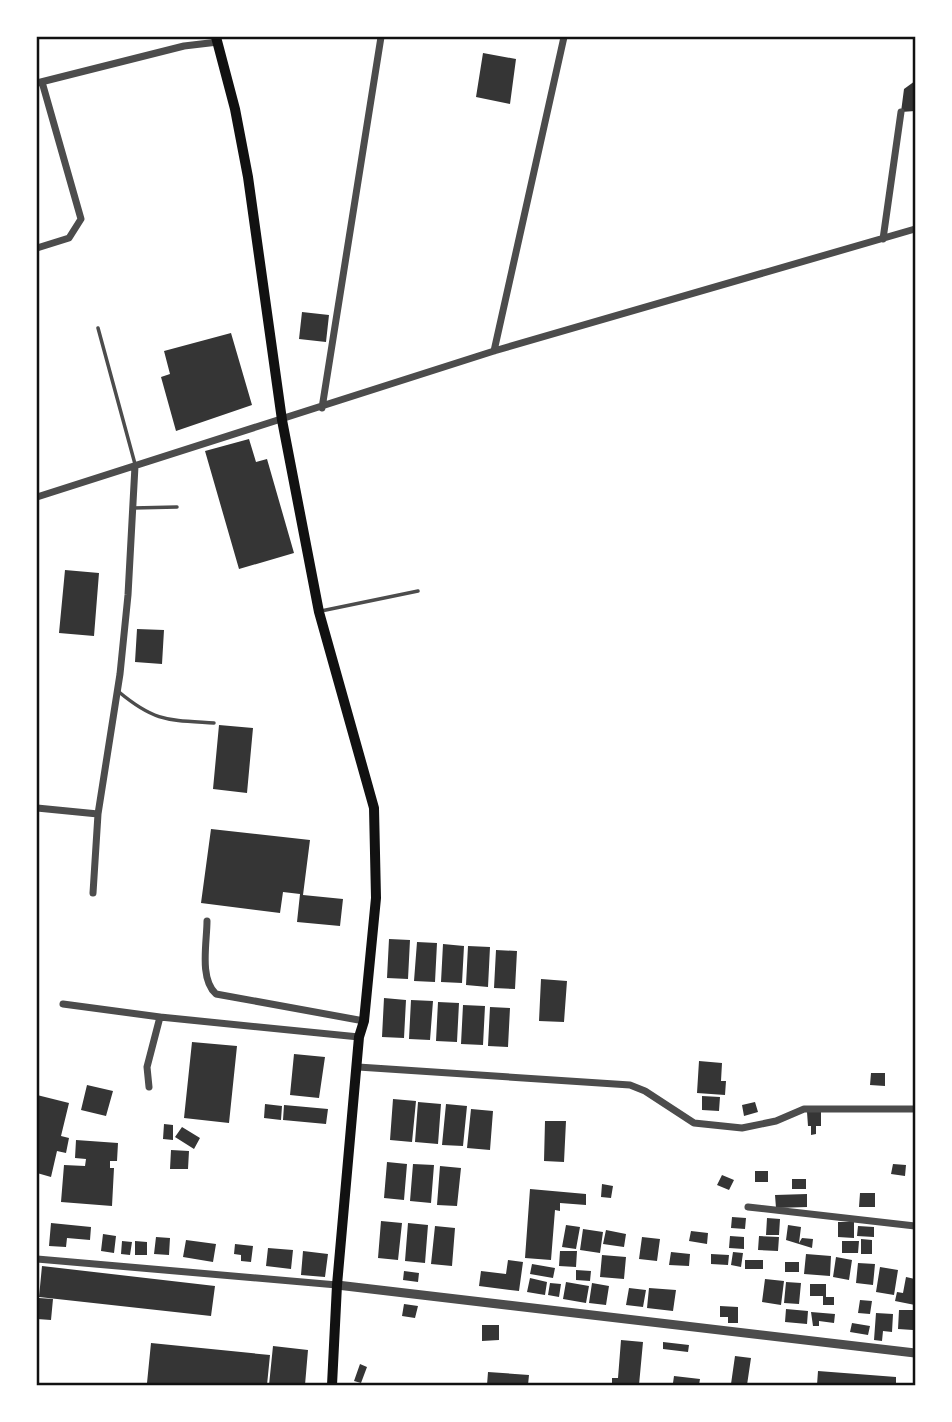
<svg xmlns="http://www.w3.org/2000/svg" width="952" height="1422" viewBox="0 0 952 1422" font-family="'Libre Baskerville',serif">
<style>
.building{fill:#353535}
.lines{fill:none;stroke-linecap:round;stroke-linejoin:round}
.service{stroke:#4c4c4c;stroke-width:3.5}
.minor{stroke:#4c4c4c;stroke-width:7}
.tertiary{stroke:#4c4c4c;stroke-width:9}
.secondary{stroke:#111;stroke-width:10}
.neatline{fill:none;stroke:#111;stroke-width:2.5}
</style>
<rect width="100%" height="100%" fill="#fff"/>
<path class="building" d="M483 53 516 59 510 104 476 97Z
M915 81V111L901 112 904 89Z
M302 312 329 315 326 342 299 339Z
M231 333 252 405 176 431 161 377 170 374 164 351Z
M249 439 256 462 267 459 294 553 239 569 205 451Z
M65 570 99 573 94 636 59 633Z
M137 629 164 630 162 664 135 662Z
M219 725 253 728 247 793 213 789Z
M211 829 310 840 303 895 343 899 340 926 297 922 300 894 283 892 280 913 201 903Z
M389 939 410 940 408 979 387 978Z
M417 942 437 943 435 982 414 981Z
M443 944 464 946 462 983 441 982Z
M468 946 490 947 488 987 466 985Z
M496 950 517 951 515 989 494 988Z
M541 979 567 981 564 1022 539 1021Z
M384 998 406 1000 404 1038 382 1037Z
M411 1000 433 1001 430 1040 409 1039Z
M438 1002 459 1003 457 1042 436 1041Z
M463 1005 485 1006 483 1045 461 1044Z
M490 1007 510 1008 508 1047 488 1046Z
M192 1042 237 1046 229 1123 184 1118Z
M294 1054 325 1057 319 1098 290 1095Z
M699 1061 722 1063 721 1081H726L725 1095 697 1093Z
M871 1073H885V1086L870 1085Z
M87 1085 113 1091 106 1116 81 1110Z
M37 1095 69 1103 61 1136 69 1138 66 1153 57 1151 51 1177 37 1173Z
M702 1096 720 1097 719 1111 702 1110Z
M393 1099 416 1101 412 1142 390 1140Z
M418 1102 441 1104 438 1144 415 1142Z
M755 1102 758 1112 744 1116 742 1105Z
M265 1104 282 1106 281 1120 264 1118Z
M446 1104 467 1106 463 1146 442 1145Z
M284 1105 328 1109 326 1124 283 1120Z
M471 1109 493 1111 490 1150 467 1148Z
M807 1112H821V1126H816V1134L811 1135V1126H808Z
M545 1121H566L564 1162 544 1161Z
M164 1124 173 1125V1140L163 1139Z
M182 1127 200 1138 194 1149 175 1137Z
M76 1140 118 1143 117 1161H110V1168H114L112 1206 61 1202 64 1165 85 1166 86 1159 75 1158Z
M171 1150 189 1151 188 1169H170Z
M387 1162 407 1164 404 1200 384 1198Z
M413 1164 434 1165 431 1203 410 1201Z
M893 1164 906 1165 905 1176 891 1174Z
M440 1166 461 1168 457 1206 437 1205Z
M755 1171H768V1182H755Z
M722 1175 734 1180 729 1190 717 1185Z
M792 1179H806V1189H792Z
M602 1184 613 1186 611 1198 601 1197Z
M530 1189 586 1194V1205L560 1203V1211L555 1210 551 1260 525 1258Z
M860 1193H875V1207H859Z
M807 1194V1207L776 1208 775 1195Z
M732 1217 746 1218 745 1229 731 1228Z
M767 1218 780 1219 779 1235H766Z
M381 1221 402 1223 398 1260 378 1258Z
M838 1222H854V1238L838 1237Z
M51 1223 91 1227 90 1240 67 1238 66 1247 49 1246Z
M408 1223 428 1225 425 1263 405 1261Z
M566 1225 580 1227 576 1249 562 1247Z
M788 1225 801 1227 799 1243 802 1238 813 1239 812 1248 786 1240Z
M435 1226 455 1228 452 1266 431 1264Z
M858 1226 874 1227V1237L857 1236Z
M583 1229 603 1232 600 1253 580 1250Z
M606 1230 626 1234 624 1247 603 1244Z
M691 1231 708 1233 707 1244 689 1241Z
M103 1234 116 1236 114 1253 101 1251Z
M730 1236 744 1237V1249L729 1248Z
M759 1236 779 1237 778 1251 758 1250Z
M156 1237 170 1238 169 1255 154 1254Z
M642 1237 660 1239 657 1261 639 1259Z
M861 1239 872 1240V1254H861Z
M186 1240 216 1244 213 1262 183 1257Z
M122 1241 132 1242 130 1255 121 1254Z
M135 1241 147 1242V1255H135Z
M842 1241H859L858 1253H842Z
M235 1244 253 1246 251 1262 241 1261V1255L234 1254Z
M268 1248 293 1250 291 1269 266 1266Z
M303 1251 328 1254 325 1277 301 1275Z
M560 1251H577L576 1267 559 1266Z
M671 1252 690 1254 689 1266 669 1265Z
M733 1252 743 1253 741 1267 731 1265Z
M711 1254 729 1255 728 1265 711 1264Z
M806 1254 831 1256 830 1276 804 1274Z
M602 1255 626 1257 624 1279 600 1277Z
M836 1257 852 1260 849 1280 833 1277Z
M508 1260 523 1262 519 1291 479 1286 481 1271 506 1274Z
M745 1260H763V1269H745Z
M785 1262H799V1272H785Z
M858 1263 875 1264 873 1285 856 1283Z
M532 1264 555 1268 553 1278 530 1274Z
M42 1266 215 1286 211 1316 39 1297Z
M880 1267 898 1270 894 1295 876 1292Z
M576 1270 591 1271 590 1281 576 1280Z
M404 1271 419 1273 418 1282 403 1280Z
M906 1277 915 1279V1305L895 1301 897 1292 903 1293Z
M530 1278 547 1282 545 1295 527 1292Z
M765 1279 784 1281 781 1305 762 1302Z
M566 1282 589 1286 586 1303 563 1299Z
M786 1282 801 1283 799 1304 784 1303Z
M550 1283 561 1284 559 1297 548 1295Z
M592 1283 609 1286 606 1305 589 1303Z
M810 1284H826V1297H834V1305H823V1296H810Z
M629 1288 646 1290 643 1307 626 1305Z
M649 1288 676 1290 673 1311 647 1308Z
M39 1298 53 1299 51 1320 37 1319Z
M860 1300 872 1301 870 1314 858 1313Z
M404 1304 418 1306 415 1318 402 1316Z
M720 1306 738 1307V1323H728V1317H720Z
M786 1309 808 1311 807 1324 785 1322Z
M899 1310H914L913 1330 898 1329Z
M811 1312 835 1314 834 1323 819 1321V1326H813Z
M876 1313 893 1314 892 1332 883 1331 882 1341 874 1340Z
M852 1323 870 1326 868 1335 850 1332Z
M482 1325H499V1340L482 1341Z
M621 1340 643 1342 639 1385H612V1378H618Z
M663 1342 689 1345 688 1352 663 1349Z
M151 1343 270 1355 267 1385 147 1383Z
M273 1346 308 1350 305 1385H269Z
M735 1356 751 1358 747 1385 731 1384Z
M360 1364 367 1367 361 1383 354 1381Z
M818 1371 896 1377V1385H817Z
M488 1372 529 1375 528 1385H487Z
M674 1376 700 1379 699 1385 673 1383Z"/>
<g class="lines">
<path class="service" d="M98 328 135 464
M133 508 177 507
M321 611 418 591
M119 692C155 722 168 720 214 723"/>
<path class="minor" d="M37 83 184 46 218 42
M883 239 901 112
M37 248 69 238 81 219 42 82
M494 351 564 37
M322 408 381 37
M37 497 494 351 915 229
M37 808 98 814
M93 893 98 814 120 674 128 595 135 466
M207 921C207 942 199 979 216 994L364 1021
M63 1004 160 1017
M358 1067 630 1085 645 1091 694 1123 742 1128 776 1121 804 1109H915
M149 1087 147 1067 160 1017 359 1037
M748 1207 915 1226
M37 1259 337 1285"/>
<path class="tertiary" d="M337 1285 915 1353"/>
<path class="secondary" d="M216 37 235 109 248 177 282 420 319 612 374 808 376 898 364 1021 359 1037 337 1285 332 1385"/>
</g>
<rect width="952" height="1422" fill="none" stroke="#ffffff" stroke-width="77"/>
<rect x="38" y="38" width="876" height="1346" class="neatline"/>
</svg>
